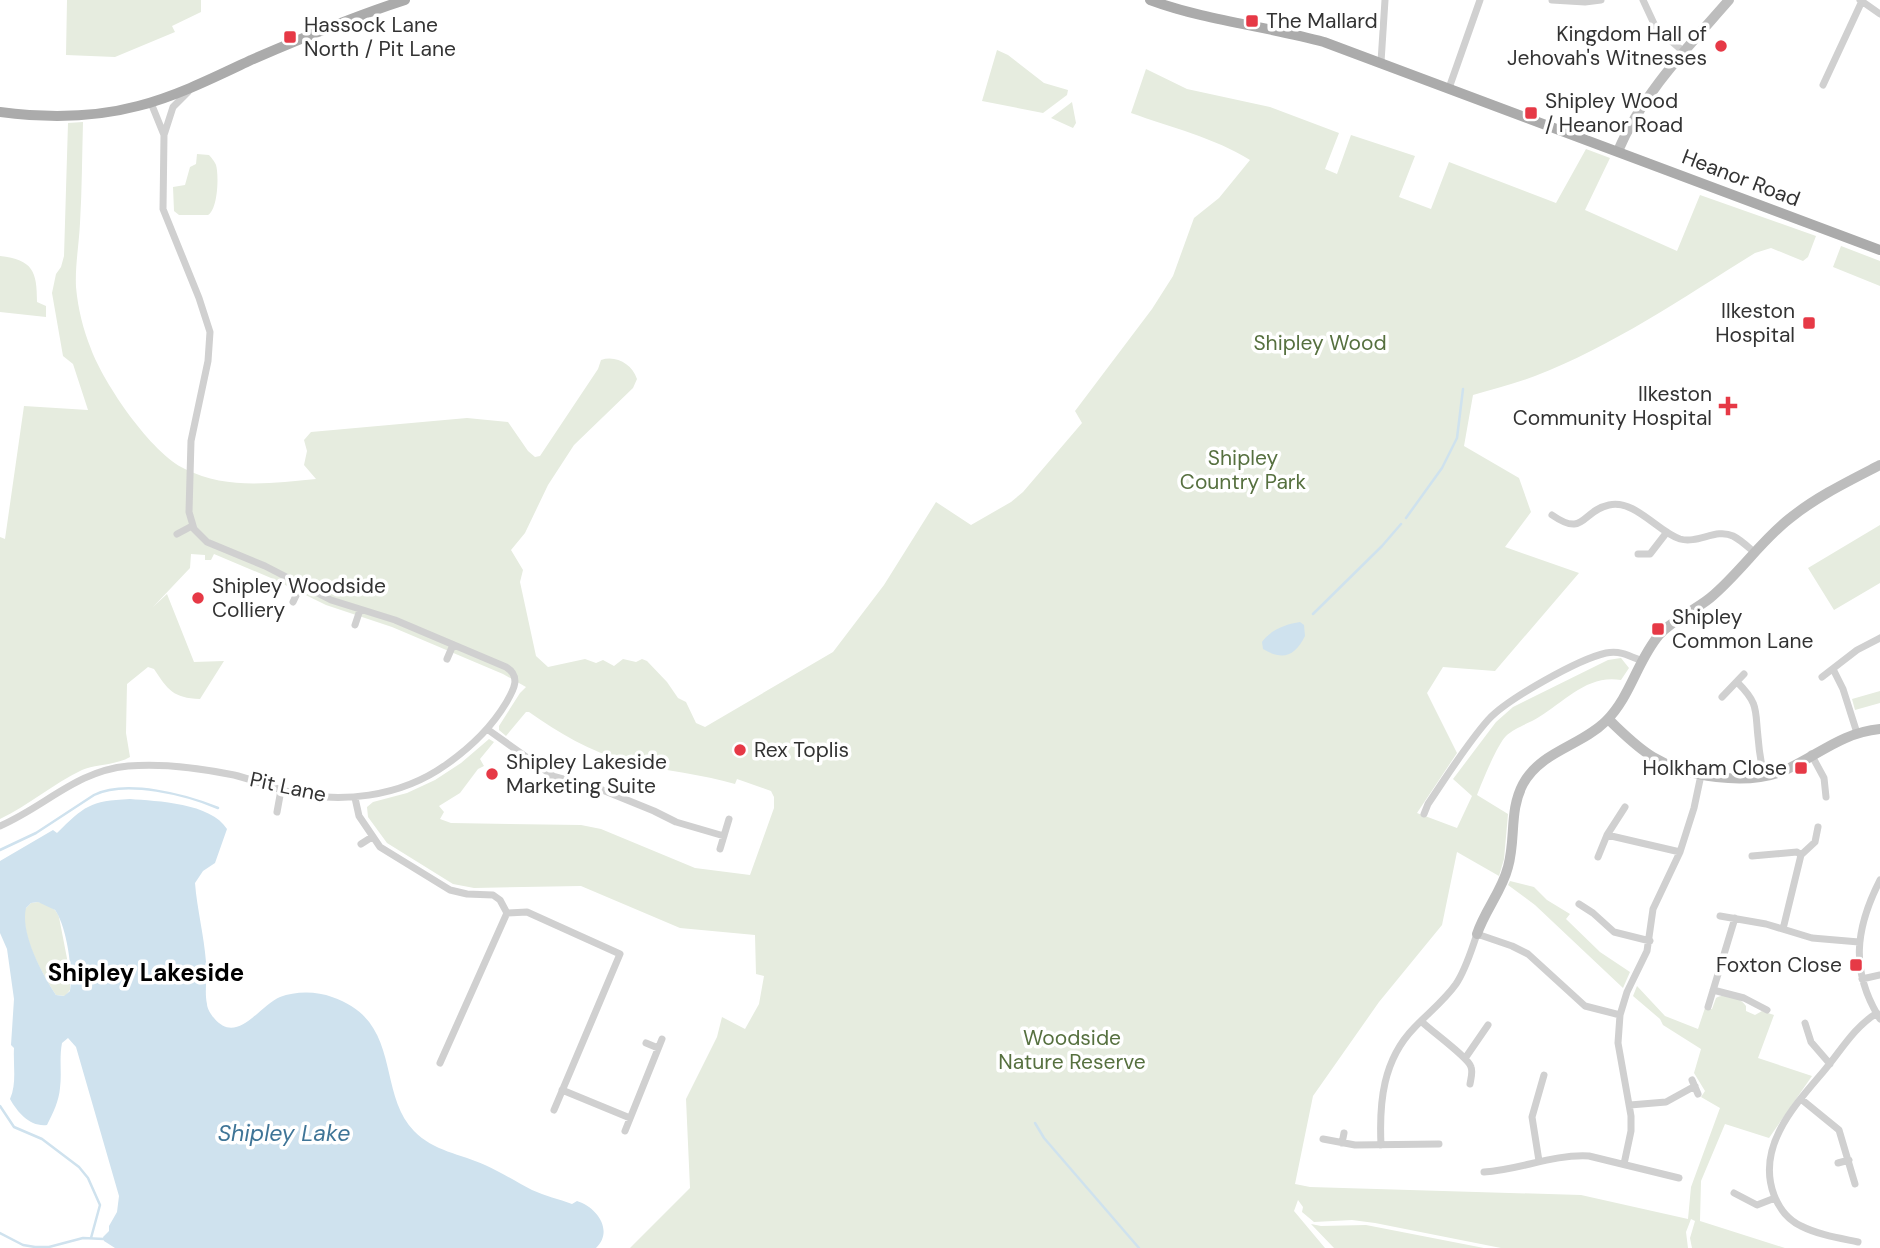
<svg xmlns="http://www.w3.org/2000/svg" width="1880" height="1248" viewBox="0 0 1880 1248" font-family="'DM Sans',sans-serif">
<style>
.green{fill:#e6ecdf}
.water{fill:#cfe2ee;fill-rule:evenodd}
.lines{fill:none;stroke-linecap:round;stroke-linejoin:round}
.stream{stroke:#cfe2ee;stroke-width:2.5}
.street{stroke:#d0d0d0;stroke-width:7}
.secondary{stroke:#bdbdbd;stroke-width:10}
.primary{stroke:#ababab;stroke-width:10}
.poi-dot{fill:#e63946;stroke:#fff;stroke-width:2.5}
.labels{text-anchor:middle;dominant-baseline:central;stroke-width:7;stroke-linejoin:round;paint-order:stroke}
.poi-label{font-size:21px;fill:#333;stroke:#fff;text-anchor:start}
.street-label{font-size:21px;fill:#333;stroke:#fff}
.park-label{font-size:21px;fill:#56703f;stroke:#fff}
.water-label{font-size:23px;font-style:italic;fill:#3f7597;stroke:#fff}
.quarter-label{font-size:24px;font-weight:bold;fill:#000;stroke:#fff}
</style>
<rect width="100%" height="100%" fill="#fff"/>
<path class="green" d="M67 0H201V12L172 26 175 32 115 57 66 55Z
M997 50 1008 55 1044 83 1068 90 1067 95 1043 113 982 101Z
M1146 69 1187 89 1270 107 1339 133 1325 169 1337 174 1351 135 1415 156 1399 197 1431 209 1449 162 1556 203 1586 149 1610 158 1585 210 1677 251 1700 195 1816 236 1808 257 1803 261 1771 248 1755 253C1684 297 1613 346 1535 376 1515 384 1493 389 1473 395L1464 446 1519 478 1531 512 1505 547 1579 573 1495 671 1443 667 1427 693 1457 753 1417 813 1457 828 1472 796 1453 779 1496 722 1513 707 1608 660 1621 658 1629 668 1621 680C1588 674 1565 701 1539 717 1530 723 1514 728 1506 736 1497 745 1482 782 1477 795L1508 814 1504 859 1499 876 1457 852 1442 925 1379 1002 1313 1096 1295 1184 1310 1187 1581 1195 1688 1219 1691 1187 1720 1108 1701 1097 1705 1091 1694 1073 1701 1049 1663 1025 1660 1019 1633 996 1637 986 1665 1016 1698 1029 1705 1008 1712 1009 1716 998C1724 992 1740 997 1746 1006V1011L1755 1015 1762 1011 1774 1015 1758 1058 1812 1076 1769 1138 1725 1124 1701 1181 1700 1221 1785 1248H1692L1690 1238 1695 1221 1691 1219 1686 1232 1688 1248H1501L1375 1223 1352 1220 1314 1222 1302 1212 1303 1207 1298 1200 1294 1211 1325 1248H630L690 1188 686 1099 717 1037 722 1017 745 1029 759 1004 764 976 756 974 755 935 680 928 581 886 474 888 453 884 387 843 368 817 367 807 373 802 407 793 435 780 461 763 489 739 494 742 480 759 484 766 478 769 460 793 439 806 444 812 440 819 451 823 581 825 601 829 695 868 750 875 774 808V797L771 791 737 779 735 784C702 774 662 771 626 761 590 752 559 733 529 712H526L506 736 499 730V726L520 693 526 687 503 674 392 627 326 605 271 578 214 554 211 560H205V555L191 554 190 568 153 607 167 594 194 662 224 661 200 699C173 698 168 690 154 669L148 667 127 684 126 733 130 757C117 765 97 764 82 770 53 784 29 805 0 819V537L5 539 24 406 88 410 73 364 63 356 52 293 56 274 61 267 64 256 68 123 83 122C82 156 82 190 80 223 79 244 75 266 76 287 78 309 83 329 91 349 104 384 151 453 185 469 227 490 271 483 316 479L304 465 307 451 304 440 311 432 467 418 508 422 528 451 535 457 540 456 598 369 601 360C616 355 632 364 637 379L633 388 574 445 548 485 525 533 511 550 523 570 520 582 536 656 548 667 585 659 596 663 603 660 614 666 623 659 636 662 642 659 647 661 667 682 678 698 686 702 696 723 705 727 833 652 884 585 936 502 971 525 1011 502 1023 492 1082 423 1075 411 1152 309 1173 276 1194 218 1219 198 1250 160C1215 138 1170 127 1131 113Z
M1072 102 1076 123 1073 128 1051 118Z
M197 154 209 155C211 157 215 162 216 165 219 175 218 209 208 215H179L174 211 173 187 185 185 190 167 196 164Z
M1841 246 1880 261V286L1833 267Z
M0 256C33 260 37 271 37 302L46 306V317L0 312Z
M1880 525V583L1834 610 1808 568Z
M1880 691V703L1855 710 1852 699Z
M1510 881 1534 887 1547 900 1570 914 1566 919 1600 952 1630 972 1623 988 1535 905 1508 885Z
M38 902C48 905 55 907 59 917L70 974V990L65 996 56 995C41 972 21 937 25 909L31 903Z
M1311 1224 1321 1226 1366 1225 1484 1248H1334Z"/>
<path class="water" d="M1300 622 1304 625 1305 636C1295 656 1283 661 1263 649L1262 642C1270 630 1286 624 1300 622Z
M130 799C157 801 211 803 227 829L215 863 203 871 195 883C197 909 204 935 206 962 208 975 204 990 207 1004 207 1008 211 1015 214 1018 237 1046 260 1005 280 997 295 991 317 991 332 997 403 1021 376 1091 414 1131 433 1151 461 1154 485 1165 501 1172 516 1182 532 1190 545 1196 559 1199 572 1204L577 1201C597 1207 614 1231 596 1248H115L104 1241 103 1237 109 1231V1226L117 1212 119 1196 76 1047 68 1038 62 1043C59 1059 62 1073 60 1088 59 1101 53 1113 47 1125 30 1127 18 1113 10 1099 17 1083 13 1065 14 1048L11 1045 14 999 7 949 0 933V861L53 830 57 833C85 806 89 801 130 799ZM38 902 55 910C67 927 73 971 70 991L64 996 56 995C42 974 20 933 26 908L31 903Z"/>
<g class="lines">
<path class="stream" d="M1406 518 1442 468 1457 438 1463 389
M1313 614 1382 546 1401 524
M0 850 36 833 94 795C126 779 187 795 218 808
M0 1106 14 1127 42 1139 79 1167 88 1178 100 1205 91 1238
M1035 1123 1044 1138 1139 1248
M0 1233 23 1245 35 1247H49L83 1238 104 1239"/>
<path class="street" d="M1552 0 1585 2 1601 0
M1643 0 1656 28 1684 52
M1860 0 1880 14
M1381 62 1385 0
M1823 85 1862 1
M1449 88 1480 0
M164 135 173 107 188 92
M1552 515C1585 538 1581 511 1609 505 1635 499 1658 532 1680 539 1698 544 1716 528 1733 536 1741 540 1748 547 1755 553
M177 534 192 526
M1638 554H1650L1667 532
M293 602 301 585
M355 625 360 610
M447 659 453 645
M1833 669 1843 689 1857 733
M1822 677 1857 650 1880 638
M1738 683C1759 704 1755 710 1758 737 1759 750 1761 763 1764 776
M1722 697 1744 674
M487 729 553 776 600 789 654 811 676 822 724 836
M1811 754 1824 778 1826 797
M548 786 553 776
M355 798 359 816 380 847 450 890 467 894 493 895 500 900 507 913 440 1063
M277 812 281 790
M1424 814 1428 804C1447 776 1466 745 1488 720 1507 699 1579 659 1606 653 1620 650 1630 656 1642 661
M0 826C46 806 76 771 128 766 163 763 200 768 234 775 251 779 268 786 285 791 340 804 400 798 447 764 471 747 491 728 506 703 513 691 522 677 506 667L395 620 331 600 265 566 207 542 194 529 189 512 191 441 208 361 210 332 199 298 163 209 164 135 151 103
M1607 835 1680 852
M361 844 372 837
M720 849 729 819
M1801 855 1815 842 1818 827
M1752 856 1797 852 1801 855 1783 929
M1598 857 1607 835 1625 807
M1880 880C1855 929 1850 971 1880 1019
M1579 904 1593 913 1614 932 1650 941
M507 913 527 912 620 954 554 1110
M1720 916 1766 924 1812 938 1859 942
M1862 979 1880 975
M1713 990 1744 998 1767 1010
M1708 1007 1735 918
M1421 1021C1431 1031 1469 1058 1471 1067 1473 1072 1471 1078 1470 1084
M1805 1023 1811 1042 1830 1064
M646 1043 658 1048
M1466 1057 1488 1025
M1692 1080 1698 1094
M562 1090 630 1118
M1801 1099 1839 1130 1855 1184
M1630 1105 1666 1102 1695 1086
M625 1131 662 1039
M1323 1139 1355 1145 1439 1144
M1342 1143 1344 1133
M1381 1145C1379 1102 1383 1060 1414 1028 1428 1013 1444 1001 1456 984 1466 969 1471 951 1477 934L1512 946 1528 954 1585 1006 1620 1015
M1539 1161 1532 1117 1544 1075
M1838 1163 1849 1160
M1624 1164 1631 1131V1116L1618 1043 1620 1015 1627 992 1647 951 1653 909 1680 852 1694 808 1701 775
M1484 1172C1520 1170 1552 1154 1589 1156L1679 1178
M1734 1193 1757 1205 1775 1198
M1858 1242C1839 1238 1819 1235 1801 1226 1788 1220 1779 1208 1774 1195 1756 1147 1794 1106 1823 1072 1841 1051 1853 1028 1877 1013"/>
<path class="secondary" d="M1618 151C1642 94 1689 46 1729 0
M1608 719C1622 732 1636 747 1653 757 1686 777 1746 786 1783 771 1818 756 1840 733 1880 729
M1477 934C1485 910 1502 891 1508 867 1516 839 1509 810 1523 784 1541 751 1581 746 1606 721 1631 696 1637 661 1659 635 1673 619 1694 611 1710 598 1739 574 1760 542 1789 519 1816 497 1849 481 1880 465"/>
<path class="primary" d="M1150 0C1207 21 1266 26 1324 42L1880 250
M0 112C46 118 93 118 138 106 177 96 215 77 251 60 302 38 352 17 405 0"/>
</g>
<g class="poi-dot">
<rect x="1245" y="14" width="14" height="14" rx="3.5"/>
<rect x="283" y="30" width="14" height="14" rx="3.5"/>
<circle cx="1721" cy="46" r="7"/>
<rect x="1524" y="106" width="14" height="14" rx="3.5"/>
<rect x="1802" y="316" width="14" height="14" rx="3.5"/>
<path d="M1724.5 395.5h7v7h7v7h-7v7h-7v-7h-7v-7h7z"/>
<circle cx="198" cy="598" r="7"/>
<rect x="1651" y="622" width="14" height="14" rx="3.5"/>
<circle cx="740" cy="750" r="7"/>
<rect x="1794" y="761" width="14" height="14" rx="3.5"/>
<circle cx="492" cy="774" r="7"/>
<rect x="1849" y="958" width="14" height="14" rx="3.5"/>
</g>
<g class="labels">
<g class="poi-label">
<text x="1266" y="21">The Mallard</text>
<text x="304" y="25">Hassock Lane<tspan x="304" dy="24">North / Pit Lane</tspan></text>
<text x="1707" y="34" text-anchor="end">Kingdom Hall of<tspan x="1707" dy="24">Jehovah's Witnesses</tspan></text>
<text x="1545" y="101">Shipley Wood<tspan x="1545" dy="24">/ Heanor Road</tspan></text>
<text x="1795" y="311" text-anchor="end">Ilkeston<tspan x="1795" dy="24">Hospital</tspan></text>
<text x="1712" y="394" text-anchor="end">Ilkeston<tspan x="1712" dy="24">Community Hospital</tspan></text>
<text x="212" y="586">Shipley Woodside<tspan x="212" dy="24">Colliery</tspan></text>
<text x="1672" y="617">Shipley<tspan x="1672" dy="24">Common Lane</tspan></text>
<text x="754" y="750">Rex Toplis</text>
<text x="506" y="762">Shipley Lakeside<tspan x="506" dy="24">Marketing Suite</tspan></text>
<text x="1787" y="768" text-anchor="end">Holkham Close</text>
<text x="1842" y="965" text-anchor="end">Foxton Close</text>
</g>
<g class="street-label">
<text transform="translate(1741 178) rotate(21)">Heanor Road</text>
<text transform="translate(288 787) rotate(12)">Pit Lane</text>
</g>
<g class="park-label">
<text x="1320" y="343">Shipley Wood</text>
<text x="1243" y="458">Shipley<tspan x="1243" dy="24">Country Park</tspan></text>
<text x="1072" y="1038">Woodside<tspan x="1072" dy="24">Nature Reserve</tspan></text>
</g>
<g class="water-label">
<text x="284" y="1133">Shipley Lake</text>
</g>
<g class="quarter-label">
<text x="146" y="972">Shipley Lakeside</text>
</g>
</g>
</svg>
